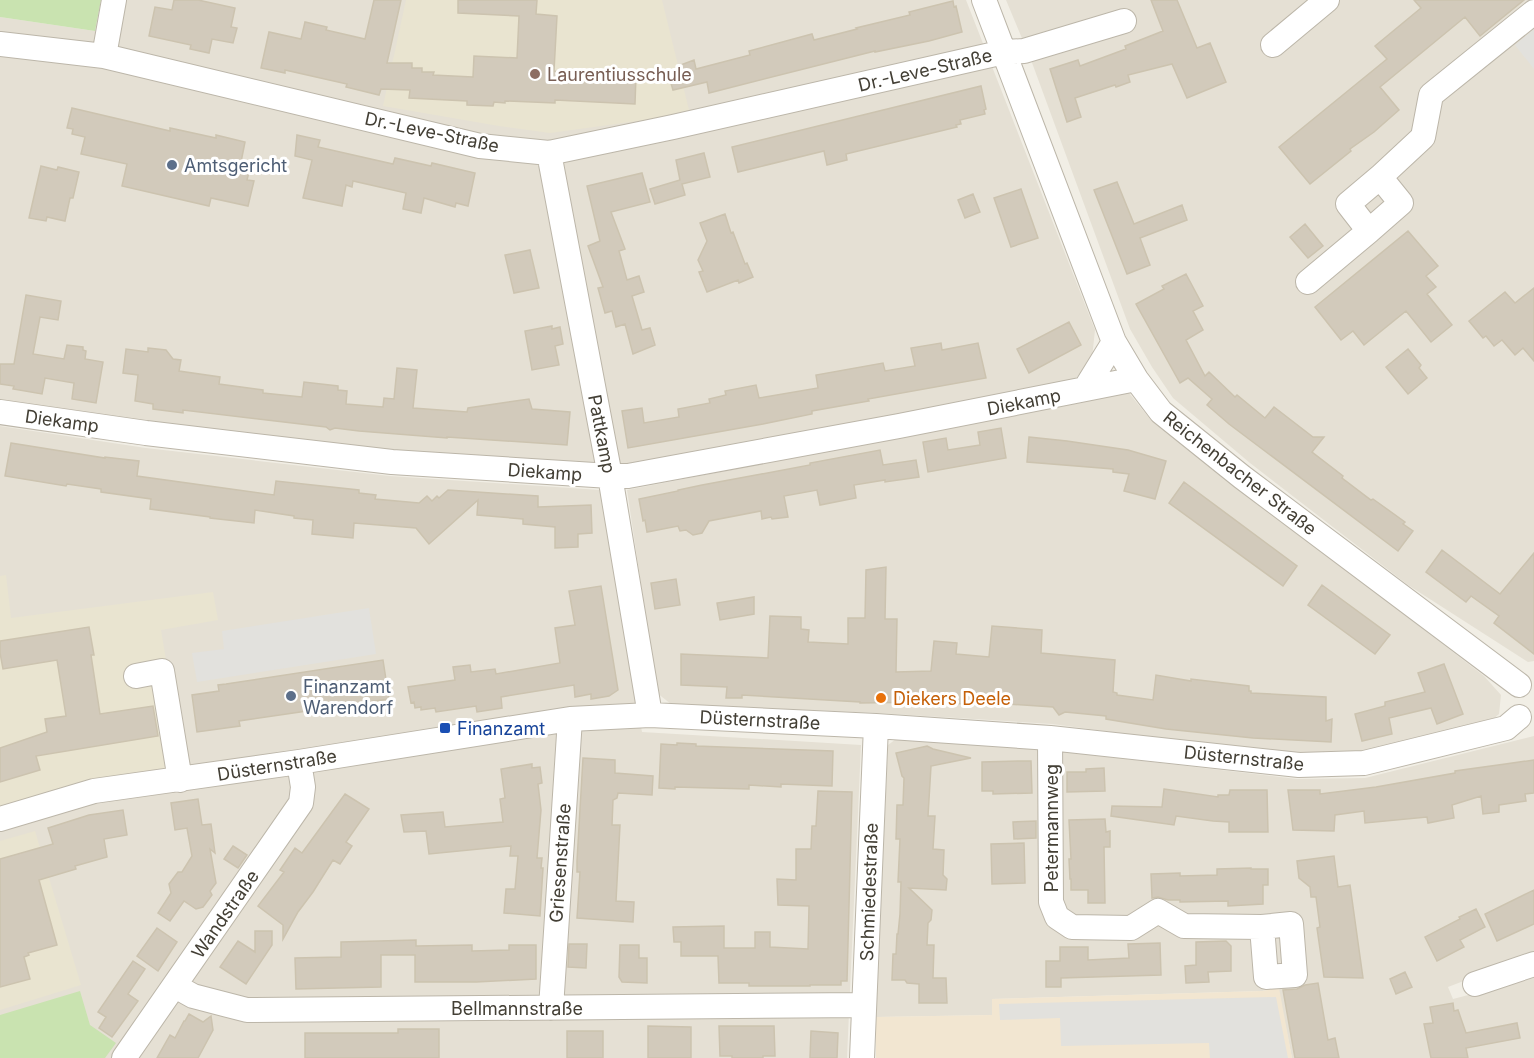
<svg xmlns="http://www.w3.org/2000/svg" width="1534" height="1058" viewBox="0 0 1534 1058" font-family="Inter,sans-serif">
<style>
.residential{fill:#e5e0d4}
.commercial{fill:#f2e6d1}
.education{fill:#e9e4d0}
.green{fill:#c9e3b0}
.parking{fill:#e2e1dd}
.building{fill:#d2cabb;stroke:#ccc3af;stroke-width:1.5}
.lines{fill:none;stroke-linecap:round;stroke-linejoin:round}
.minor-casing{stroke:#bcb6a9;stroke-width:26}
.minor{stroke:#fff;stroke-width:24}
.education-dot{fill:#8d6e63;stroke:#fff;stroke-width:2}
.service-dot{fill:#5c6f8a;stroke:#fff;stroke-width:2}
.food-dot{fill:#e8710a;stroke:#fff;stroke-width:2}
.transit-dot{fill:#1a4fb4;stroke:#fff;stroke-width:2}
.labels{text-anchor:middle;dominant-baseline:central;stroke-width:6;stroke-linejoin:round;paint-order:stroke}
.street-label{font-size:18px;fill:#433f35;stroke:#fff}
.education-label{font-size:18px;fill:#785e54;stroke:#fff;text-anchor:start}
.service-label{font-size:18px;fill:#4e5e75;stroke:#fff;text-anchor:start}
.food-label{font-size:18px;fill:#c56008;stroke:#fff;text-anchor:start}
.transit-label{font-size:18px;fill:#164399;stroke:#fff;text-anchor:start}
</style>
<rect width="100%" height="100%" fill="#f1eee5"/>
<path class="residential" d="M101 0H966L1095 330 1092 358 1083 371 1069 384 627 465 393 455 0 401V17L95 31Z
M1006 0H1534V661L1528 662 1408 585 1250 463 1173 398 1152 367 1130 329 1031 60Z
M1129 393 1150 419 1235 487 1401 612 1484 676 1501 695 1499 714 1491 721 1364 753 1299 757 1052 724 877 713 671 704 657 693 627 490Z
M0 426 146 448 390 476 600 490 642 732 861 745 847 1058H0Z
M1534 736V954L1448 987 1453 999 1534 978V1058H1292L1278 988 1262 991 992 999 993 1015 876 1017 888 745 896 739 1032 748 1297 779 1365 778Z"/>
<path class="commercial" d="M1279 988 1292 1058H876V1017L992 1015V999L1262 991Z"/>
<path class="education" d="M406 0H662L689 110 652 119 550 133 499 126 383 106Z
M6 575 11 618 213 592 218 620 161 630 184 768 0 810V576Z
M35 831 81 985 0 1010V841Z"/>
<path class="green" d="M0 0H101L95 31 0 17Z
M80 991 90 1025 116 1043 105 1058H0V1015Z"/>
<path class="parking" d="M1534 29V69L1515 45Z
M369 608 376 654 197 682 192 653 224 649 222 631Z
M1276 997 1288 1058H1210L1209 1043 1061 1046 1060 1018 1000 1020 999 1004Z"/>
<path class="building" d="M174 0H198L235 8 231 27 237 28 233 43 212 39 209 53 190 49 191 45 149 36 155 7 172 10Z
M374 0H401L387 63H412V68H422V72H434L433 75 473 77 474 56 517 58 519 16 458 13V0H537L536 14 557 16 554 71 636 75 635 104 555 100V103L505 101V103L494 102 493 106 467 105V101L409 98 410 90 381 89 379 95 346 87 347 84 285 70V73L261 68 269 32 301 39 305 22 327 27 326 30 365 39Z
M1151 0H1177L1197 48 1210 43 1226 82 1187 98 1172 64 1128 75 1130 82 1116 87 1115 85 1075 98 1081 117 1067 122 1050 69 1078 60 1080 66 1126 49 1125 46 1163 31Z
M1414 0H1524L1480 36 1465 17 1380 87 1399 110 1374 132 1350 149 1351 151 1310 184 1279 147 1387 59 1375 46 1421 8Z
M953 1 954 7 956 6 962 32 929 41 875 52V51L709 93 707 82 673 90 668 73 679 70 678 66 694 60 696 69 750 55 749 51 812 34 814 40 857 29 856 28 910 15 909 12Z
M981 86 986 109 984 110 985 114 960 120 961 124 956 125 957 127 846 154 847 160 827 165 824 151 738 172 732 147Z
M72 108 170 131V128L216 138V135L245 142 241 162 251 164 247 180 254 181 248 206 211 198 209 206 122 186 127 164 81 154 85 137 72 134 73 129 67 128Z
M297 135 320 140 318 147 393 164 395 158 431 166 432 163 475 173 468 206 456 203 455 207 424 198 421 213 403 209 406 193 353 181 352 187 346 185 342 206 303 198 312 160 295 156Z
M704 153 710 177 682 184 685 195 655 204 650 189 680 180 676 160Z
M41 166 57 170 58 167 79 172 73 198H70L65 221 47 217 46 221 29 218Z
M642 173 650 202 611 212 625 249 619 251 627 280 639 276 644 292 632 296 642 330 650 328 655 345 633 354 625 324 616 327 612 311 605 313 598 288 603 287 588 246 600 241 587 186Z
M1117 182 1134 224 1182 205 1187 220 1140 238 1150 265 1127 274 1094 190Z
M1021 189 1038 238 1011 247 994 198Z
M973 194 980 212 965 218 958 200Z
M725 214 731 233 733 232 745 264 747 263 753 277 739 283 738 280 707 292 699 272 703 271 698 260 707 241 700 223Z
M1305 224 1323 246 1308 258 1290 237Z
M1408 231 1438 266 1426 276 1436 287 1427 294 1452 325 1431 342 1406 311 1364 345 1353 331 1341 340 1315 307Z
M530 250 539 288 514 293 505 255Z
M1186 274 1203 306 1193 311 1203 330 1186 340 1205 376 1209 372 1235 397 1237 395 1265 418 1274 407 1313 437H1324L1312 452 1343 476 1342 478 1371 500 1373 499 1405 522 1403 524 1413 531 1398 551 1229 424 1207 405 1212 399 1188 378 1180 383 1136 304 1164 289 1162 286Z
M1534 288V361L1523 348 1515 355 1502 340 1494 346 1486 336 1483 338 1469 321 1505 292 1515 303Z
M26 295 61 301 58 320 40 317 33 354 64 359 67 345 83 347V350L86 351 85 359 103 362 96 403 72 399 74 383 45 378 42 394 13 389 14 386 0 384V364H14Z
M1069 322 1081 345 1029 373 1017 349Z
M552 326V329L560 327 563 344 555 346 559 365 532 370 525 331Z
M941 343 942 350 978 343 986 378 868 399 869 401 812 411V414L763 424 628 448 622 411 642 408 644 423 679 417 678 409 710 403 709 399 726 395 725 391 756 385 759 398 818 388 816 375 883 363 885 371 915 366 911 348Z
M148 348 166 350 173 359 181 360 179 371 220 377 219 384 263 390V393L302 397 304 382 338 386V390L347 391 346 404 383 407 384 398 394 399 397 368 417 370 413 408 467 412 468 408 529 399 532 409 570 412 567 445 447 437V438L359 431 335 428 330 430 326 427 183 410V413L153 409V404L135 401 138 375 123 373 126 349 148 352Z
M1408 349 1421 365 1419 368 1427 378 1408 394 1386 367Z
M1001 428 1006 458 928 472 923 442 946 438 948 450 980 445 978 432Z
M1029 437 1067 441 1128 450 1166 461 1155 499 1124 491 1129 474 1113 472V469L1027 462Z
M11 443 105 458V457L139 461 137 476 274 495 276 481 359 490V493L376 495 375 499 419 503 427 496 432 501 437 496 439 498 448 490 538 496V507L591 505 592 533 578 534V547L555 548V527L523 524V519L477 515 478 500 429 544 416 528 354 523 353 538 312 534 313 520 294 518V516L255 510 254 523 210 518V517L150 509 151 499 101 492V489L67 484 66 486 5 476Z
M880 450 883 465 916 460 919 477 885 482V480L854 485 856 498 820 505 817 490 784 496 788 517 772 519 771 517 762 519 761 511 709 521 702 533 693 535 686 530 680 531 678 526 647 532 645 520 643 521 639 499 678 491V490L702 485 810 465V463Z
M1184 482 1297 566 1283 586 1169 503Z
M1442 550 1500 594 1534 553V654L1494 623 1499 616 1471 596 1466 602 1426 572Z
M886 567 885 619H897L896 672 931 671 934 641 957 643 956 654 989 657 992 626 1042 630 1041 653 1115 660 1113 692 1117 693V695L1153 700 1156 675 1191 681V679L1249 686V691H1251V693L1326 697V721L1332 719 1331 742 1253 738 1166 729 1106 719V716L1065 712 1059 715 1053 707 979 702V705L930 702 860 703V702L742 695V698H726L727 687 681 685V654L768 658 770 616 801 617V629L809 630 808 642 848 644V618H865L866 570Z
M676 579 680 605 655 609 651 583Z
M1322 585 1390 635 1375 654 1308 605Z
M601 586 618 690 609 696 591 699V694L575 697 574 685 501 697 502 708 477 712 476 706 436 712 435 708 421 710V707L415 708 414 702 411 703 408 687 455 680 453 667 470 665 471 672 495 669 496 674 560 663 555 628 575 625 569 591Z
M754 597V614L720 620 717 603Z
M89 627 94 655H91L100 714 153 706 158 736 36 756 40 770 0 782V748L47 732 45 719 66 716 57 660 3 669 0 653V641Z
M383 660 389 699 239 721 240 726 197 732 192 695 219 691 218 685 226 684Z
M1444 664 1463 714 1437 724 1431 708 1389 718 1392 734 1362 741 1355 714 1385 706V702L1425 692 1418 673Z
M677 743 696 744V746L833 751 832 786 781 784V787L749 785V789L675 787V789L659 788 661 744 677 745Z
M927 746 933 749 971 758 931 766 928 816H935L933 849 944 850 943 875 947 879 946 890 909 888 932 910 931 920 928 923 927 945H934L933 978H946L947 1003H919V984L907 983 905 980H892L893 954H896L897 934H898L900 914 901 882H898L900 839H896L897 805H903L904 778 902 776 896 753Z
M583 758 615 760V773L653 776 652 795 618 793 617 798 613 800 612 825H620L616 901 634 902 633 922 577 918 580 872H577V861Z
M1534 760V793L1525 794 1526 801 1499 805V812L1483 814 1481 796 1452 805 1454 818 1428 823 1427 817 1365 823 1364 811 1335 815 1334 831 1293 830 1288 790H1320V794L1376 787 1455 773V771Z
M1018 761H1031L1032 793 993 794V791H982V762Z
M532 764V768L540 767 542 783 538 784 541 810 537 858H542L541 868H543L540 916 504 913 506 889H515L518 856H510L511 846 429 854 426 831 404 832 401 815 443 812 445 827 503 822 500 799 505 798 501 769Z
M1104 768 1105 791 1067 792V772H1086V769Z
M1164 789 1218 797V795H1229L1230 790H1267L1268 832H1229V822L1213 821 1176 816 1174 825 1111 816 1112 806 1162 807Z
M818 791 852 792 847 981H841V985H810V986H749V983H719L718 956H681V942H674L673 927 724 926V948H755V932H770V947L808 949 809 906 778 905 777 879 796 880V849H811L812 826H816Z
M345 794 369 809 346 842 352 846 340 864 333 860 313 892 298 912 283 939V925L258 906 284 872 280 870 295 848 302 853Z
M198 799 202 825 211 824 215 853 210 849 216 883 210 891 212 895 203 907 196 909 184 901 170 921 158 913 171 893 169 884 178 872H182L192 856 187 828 175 830 171 803Z
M123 810 127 835 104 839 107 857 75 866 76 869 39 880 57 945 28 953 29 955 24 957 30 979 0 987V859L53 844 48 828 89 815Z
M1105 819 1106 832 1110 831V847H1104L1105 903H1088V890H1071V879H1070L1069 859H1071L1069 820Z
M1036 821V838L1014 839 1013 822Z
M1024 843 1025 883 992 884 991 844Z
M233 846 247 855 238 868 224 859Z
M1334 856 1338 887 1350 885 1363 978 1324 977 1317 928 1320 927 1316 897H1311L1310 887 1299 878 1297 861Z
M1251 868V869H1268V885H1263V904L1228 906V901L1180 902V900H1168L1158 897 1152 898 1151 874 1180 873V876L1217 875V869Z
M1534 890V924L1497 941 1485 914Z
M1476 909 1485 927 1460 940 1464 947 1437 961 1425 937 1460 919 1459 917Z
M157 928 177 942 158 971 137 956Z
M255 931H272V945L246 984 220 967 238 941 255 952Z
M416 940V946L472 945V951L509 950V945H536V979L476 982H415V955H381V987L296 989 295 958 341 957V942Z
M1226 941 1231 946V971L1208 972 1209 982 1186 983 1185 966 1196 965V942Z
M1160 943 1161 975 1061 978V987H1046V961H1060V947H1088V960L1129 958 1128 944Z
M569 944H587L586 968 568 967Z
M620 945H639V958H647V983L622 982 619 977Z
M133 961 145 969 128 994 138 1001 112 1037 99 1028 106 1017 98 1012Z
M1405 972 1412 987 1396 994 1390 979Z
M1318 983 1328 1040 1335 1038 1339 1058H1295L1283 990 1297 989 1305 985Z
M1453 1003 1454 1011 1458 1010 1466 1033 1517 1023 1520 1038 1466 1048 1468 1058H1431L1424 1024 1433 1023 1430 1007Z
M189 1014 203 1022 211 1016 213 1030 198 1058H157L170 1035 175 1038 184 1021H185Z
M648 1026 691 1027V1058H648Z
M719 1026H774L775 1056H763V1058H732V1056H720Z
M398 1029H439V1058H305V1033H398Z
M567 1031H603V1058H567Z
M811 1031 838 1033 837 1058H810Z"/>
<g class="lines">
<defs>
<path id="minor" d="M984 0 1114 342 1136 379 1161 412 1242 477 1519 685
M0 44 104 56 480 146 549 153 673 127 1004 52 1024 51 1124 21
M1273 45 1327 0
M104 56 114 0
M549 153 610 476 650 715
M1369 231 1401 203 1380 177
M1308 282 1369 231 1348 204 1380 177 1423 137 1431 95 1534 12
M1085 389 1114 342
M0 412 146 433 392 462 610 476H628L899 426 1136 379
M136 676 162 671 180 780
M1050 738 1051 902 1057 917 1072 927 1131 928 1158 911 1184 926 1262 927 1291 924 1295 975 1266 977 1262 927
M0 819 94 791 299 762 570 719 650 715 876 726 1050 738 1299 765 1364 763 1506 728 1519 717
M1475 984 1534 964
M175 986 193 996 247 1010 864 1005
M551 1008 570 719
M124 1058 301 803 303 787 299 762
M862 1058 876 726"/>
</defs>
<use href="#minor" class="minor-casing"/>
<use href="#minor" class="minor"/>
</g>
<circle class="education-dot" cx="535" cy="74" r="6"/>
<g class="service-dot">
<circle cx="172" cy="165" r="6"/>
<circle cx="291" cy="696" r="6"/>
</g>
<circle class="food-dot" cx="881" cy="698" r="6"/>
<rect class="transit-dot" x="439" y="722" width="12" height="12" rx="3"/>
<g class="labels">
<g class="street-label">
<text transform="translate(925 70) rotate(-13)">Dr.-Leve-Straße</text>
<text transform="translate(432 132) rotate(12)">Dr.-Leve-Straße</text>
<text transform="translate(1024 402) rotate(-11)">Diekamp</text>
<text transform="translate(62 421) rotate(8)">Diekamp</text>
<text transform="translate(602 434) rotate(79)">Pattkamp</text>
<text transform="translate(545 472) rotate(4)">Diekamp</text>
<text transform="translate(1240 473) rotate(38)">Reichenbacher Straße</text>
<text transform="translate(760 720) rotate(3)">Düsternstraße</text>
<text transform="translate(1244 758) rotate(6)">Düsternstraße</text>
<text transform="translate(277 765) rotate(-9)">Düsternstraße</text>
<text transform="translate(1051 828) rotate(-90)">Petermannweg</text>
<text transform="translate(560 863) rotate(-86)">Griesenstraße</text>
<text transform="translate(869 892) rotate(-88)">Schmiedestraße</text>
<text transform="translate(225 914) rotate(-55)">Wandstraße</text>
<text x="517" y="1008">Bellmannstraße</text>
</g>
<g class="education-label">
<text x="547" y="74">Laurentiusschule</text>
</g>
<g class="service-label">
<text x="184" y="165">Amtsgericht</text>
<text x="303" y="686">Finanzamt<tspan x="303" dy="21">Warendorf</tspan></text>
</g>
<g class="food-label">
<text x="893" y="698">Diekers Deele</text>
</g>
<g class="transit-label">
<text x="457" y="728">Finanzamt</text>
</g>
</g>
</svg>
